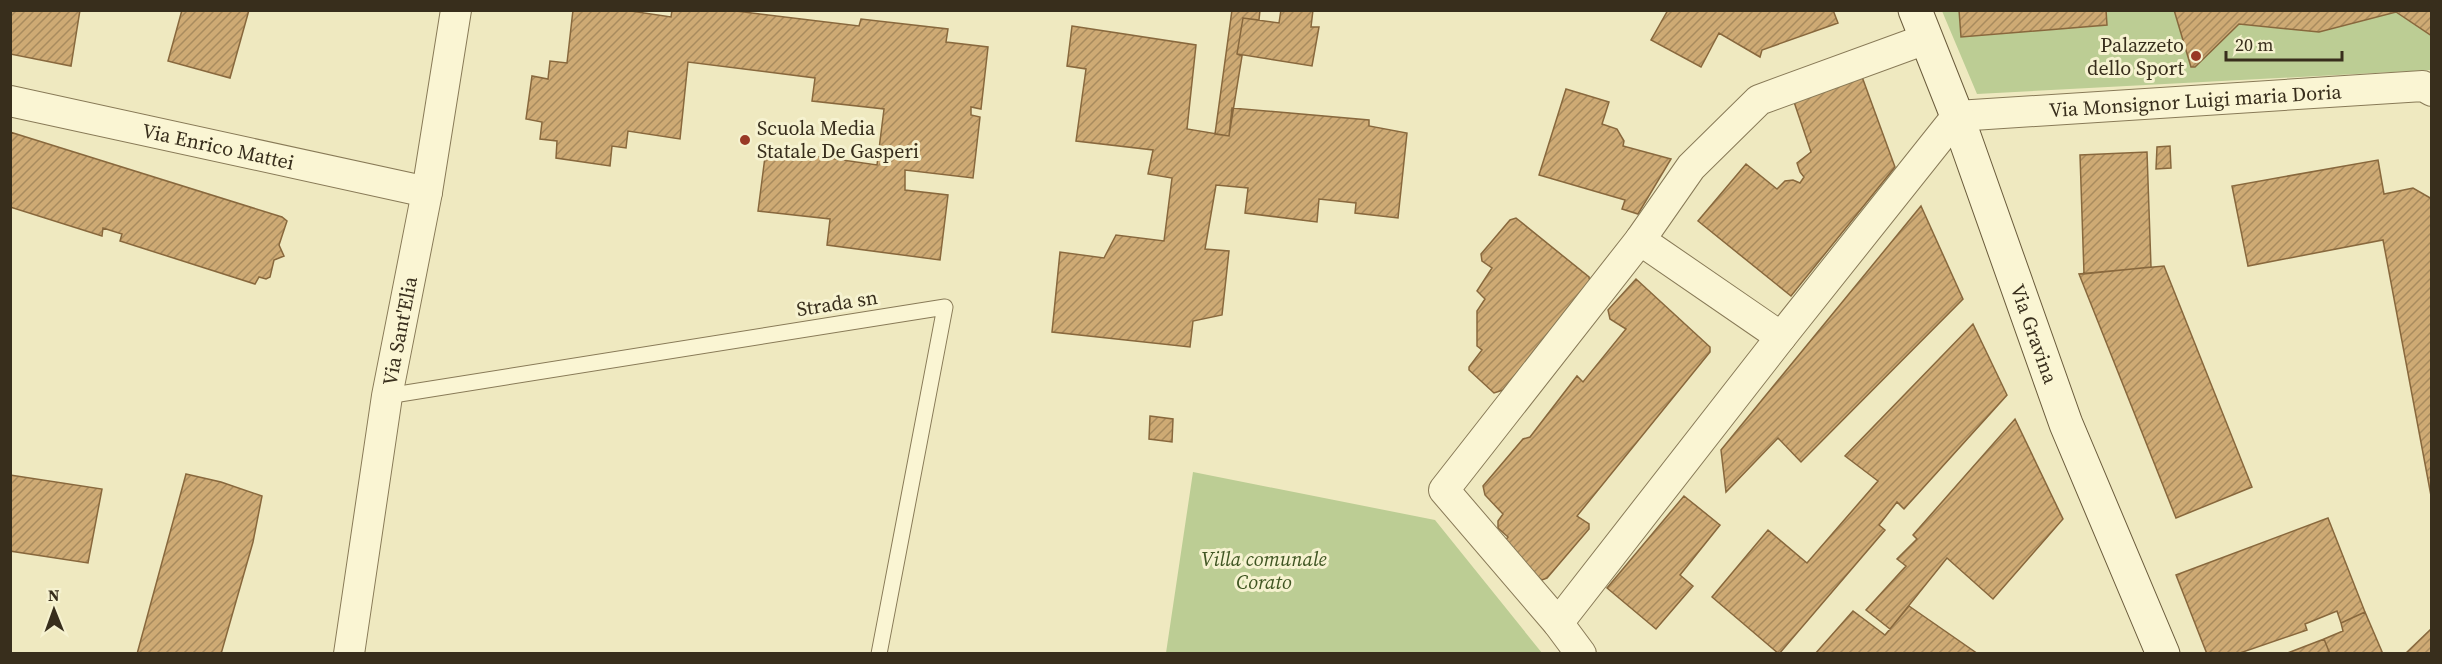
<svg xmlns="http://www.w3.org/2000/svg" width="2442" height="664" viewBox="0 0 2442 664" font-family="'Source Serif 4',serif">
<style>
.park{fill:#bccd94}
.building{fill:url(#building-hatch);stroke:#88683d;stroke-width:1.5}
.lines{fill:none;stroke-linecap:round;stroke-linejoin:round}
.lane-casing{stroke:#887a57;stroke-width:17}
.street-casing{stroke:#887a57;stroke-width:32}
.secondary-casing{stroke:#6a5b3b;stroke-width:35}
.lane{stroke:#faf5d3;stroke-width:15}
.street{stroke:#faf5d3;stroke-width:30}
.secondary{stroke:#faf5d3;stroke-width:33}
.poi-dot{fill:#993926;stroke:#f6f2d0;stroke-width:2}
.labels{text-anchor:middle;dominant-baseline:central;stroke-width:6;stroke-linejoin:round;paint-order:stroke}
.poi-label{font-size:20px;fill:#382e1c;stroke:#f6f2d0;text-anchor:end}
.street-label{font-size:20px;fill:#382e1c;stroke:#f6f2d0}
.park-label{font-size:20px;font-style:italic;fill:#3f5522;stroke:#f6f2d0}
</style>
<defs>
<pattern id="building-hatch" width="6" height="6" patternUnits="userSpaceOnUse" patternTransform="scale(1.5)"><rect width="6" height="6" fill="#ceaa74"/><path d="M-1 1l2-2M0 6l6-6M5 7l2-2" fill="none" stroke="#a88b5e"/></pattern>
</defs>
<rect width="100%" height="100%" fill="#efe9c0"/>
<path class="park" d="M1942 11H2431V70L1977 94Z
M1193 472 1435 520 1542 653H1166Z"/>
<path class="building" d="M10 10H80L71 66 10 54Z
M182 10H249L230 78 168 61Z
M573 10H624L671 17 672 10H728L859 26 861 19 948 29 946 42 988 47 981 109 971 107V115L980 117 973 178 905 170V190L948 195 940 260 827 245 830 219 758 211 766 149 877 165 884 109 812 101 815 78 688 62 680 139 628 131 626 148 612 146 610 166 556 158 557 141 540 139 542 122 526 119 532 76 548 79 550 61 567 63Z
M1232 10H1260L1259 20 1243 18 1237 54 1242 56 1229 136 1215 134Z
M1281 10H1313L1311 27H1319L1312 66 1237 54 1243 18 1279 23Z
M1668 10H1833L1838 23 1762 50 1760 57 1719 33 1701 67 1651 40Z
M1959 10H2106L2107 25 1961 37Z
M2174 10H2432V36L2396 12 2319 32 2239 24 2195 67H2191Z
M1072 26 1196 45 1187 129 1229 136 1232 108 1369 120V126L1407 133 1398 218 1355 213 1356 203 1319 199 1317 222 1245 213 1248 188 1216 185 1205 249 1229 251 1222 315 1193 321 1190 347 1052 332 1060 252 1104 258 1116 235 1164 241 1172 178 1148 174 1153 150 1076 141 1086 69 1067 66Z
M1861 74 1895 167 1791 296 1698 221 1746 164 1777 189 1785 181 1793 180 1800 183 1804 177 1800 172 1797 163 1811 152 1793 99Z
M1566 89 1609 102 1602 124 1617 129 1624 141 1623 146 1671 159 1638 214 1622 209 1625 200 1539 175Z
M10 132 282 217 287 221 279 245 284 256 274 260 270 277 266 279 259 277 255 284 120 241 122 234 103 228 102 236 10 207Z
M2170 146 2171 168 2156 169 2157 147Z
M2147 152 2151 267 2084 274 2080 155Z
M2378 160 2384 194 2413 188 2432 199V501L2383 240 2248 266 2232 186Z
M1921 206 1963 299 1801 462 1778 438 1726 492 1721 450Z
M1516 218 1589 277 1590 282 1503 390 1494 393 1469 370V367L1482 350 1477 346V311L1485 299 1477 291 1492 268 1482 261 1481 254 1510 220Z
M2164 266 2252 487 2176 518 2079 274Z
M1636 279 1710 347V352L1577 516 1589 524V529L1547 578 1542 580 1504 551V542L1508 537 1498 528V521L1503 514 1485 495 1483 486 1523 439 1530 437 1577 376 1583 382 1626 329 1610 319 1608 310Z
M1973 324 2007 395 1904 509 1897 502 1879 525 1885 530 1779 654 1712 597 1768 530 1807 563 1878 481 1845 456Z
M1150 416 1173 419 1172 442 1149 439Z
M2015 419 2063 519 1993 599 1947 558 1890 629 1866 610 1906 566 1897 559 1917 539 1913 535Z
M186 474 221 482 262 496 253 542 221 654H137Z
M10 475 102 489 88 563 10 551Z
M1684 496 1720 525 1680 575 1693 586 1656 629 1607 588Z
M2328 518 2365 612 2341 623 2337 611 2305 624 2307 630 2237 654H2207L2176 575Z
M1909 606 1978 654H1815L1853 611 1885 635Z
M2365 612 2383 654H2330L2324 639 2343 631 2341 623Z
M2432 628V654H2405Z
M2324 639 2330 654H2285Z"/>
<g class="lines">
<defs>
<path id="lane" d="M387 396 945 307 879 654"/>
<g id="street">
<path id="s1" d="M10 101 427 192"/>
<path d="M1640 240 1781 337"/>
<path id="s2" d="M1558 623 1781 337 1957 116 2423 86 2432 91"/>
<path id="s3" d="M349 654 387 396 427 192 456 10"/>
<path d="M1581 654 1558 623 1444 490 1640 240 1691 167 1759 100 1926 39"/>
</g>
<g id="secondary">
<path id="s4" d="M1915 10 1957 116 2066 424 2163 654"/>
</g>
</defs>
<use href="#lane" class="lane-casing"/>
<use href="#street" class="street-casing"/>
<use href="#secondary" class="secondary-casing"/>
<use href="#lane" class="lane"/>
<use href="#street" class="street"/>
<use href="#secondary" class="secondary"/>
</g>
<g class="poi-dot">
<circle cx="2196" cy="56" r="6"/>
<circle cx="745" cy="140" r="6"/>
</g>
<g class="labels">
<g class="poi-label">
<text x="2184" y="45">Palazzeto<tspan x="2184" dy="23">dello Sport</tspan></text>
<text x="757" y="128" text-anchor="start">Scuola Media<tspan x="757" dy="23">Statale De Gasperi</tspan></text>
</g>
<g class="street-label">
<text stroke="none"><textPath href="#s2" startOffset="884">Via Monsignor Luigi maria Doria</textPath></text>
<text stroke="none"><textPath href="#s1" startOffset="213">Via Enrico Mattei</textPath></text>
<text transform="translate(837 303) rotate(-9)">Strada sn</text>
<text stroke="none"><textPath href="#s3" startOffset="327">Via Sant'Elia</textPath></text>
<text stroke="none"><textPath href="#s4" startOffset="345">Via Gravina</textPath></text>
</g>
<g class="park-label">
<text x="1264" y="559">Villa comunale<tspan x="1264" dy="23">Corato</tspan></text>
</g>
</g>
<rect width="2442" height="664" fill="none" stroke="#382e1c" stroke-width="24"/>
<g transform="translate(54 610) rotate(359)" stroke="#f6f2d0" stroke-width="4.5" paint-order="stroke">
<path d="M0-4.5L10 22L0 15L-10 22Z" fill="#382e1c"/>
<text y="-9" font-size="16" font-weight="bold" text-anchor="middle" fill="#382e1c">N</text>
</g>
<path d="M2226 51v9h116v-9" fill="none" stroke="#382e1c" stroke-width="3"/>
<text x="2235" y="51" font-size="18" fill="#382e1c" stroke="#f6f2d0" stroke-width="4.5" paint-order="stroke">20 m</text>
</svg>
